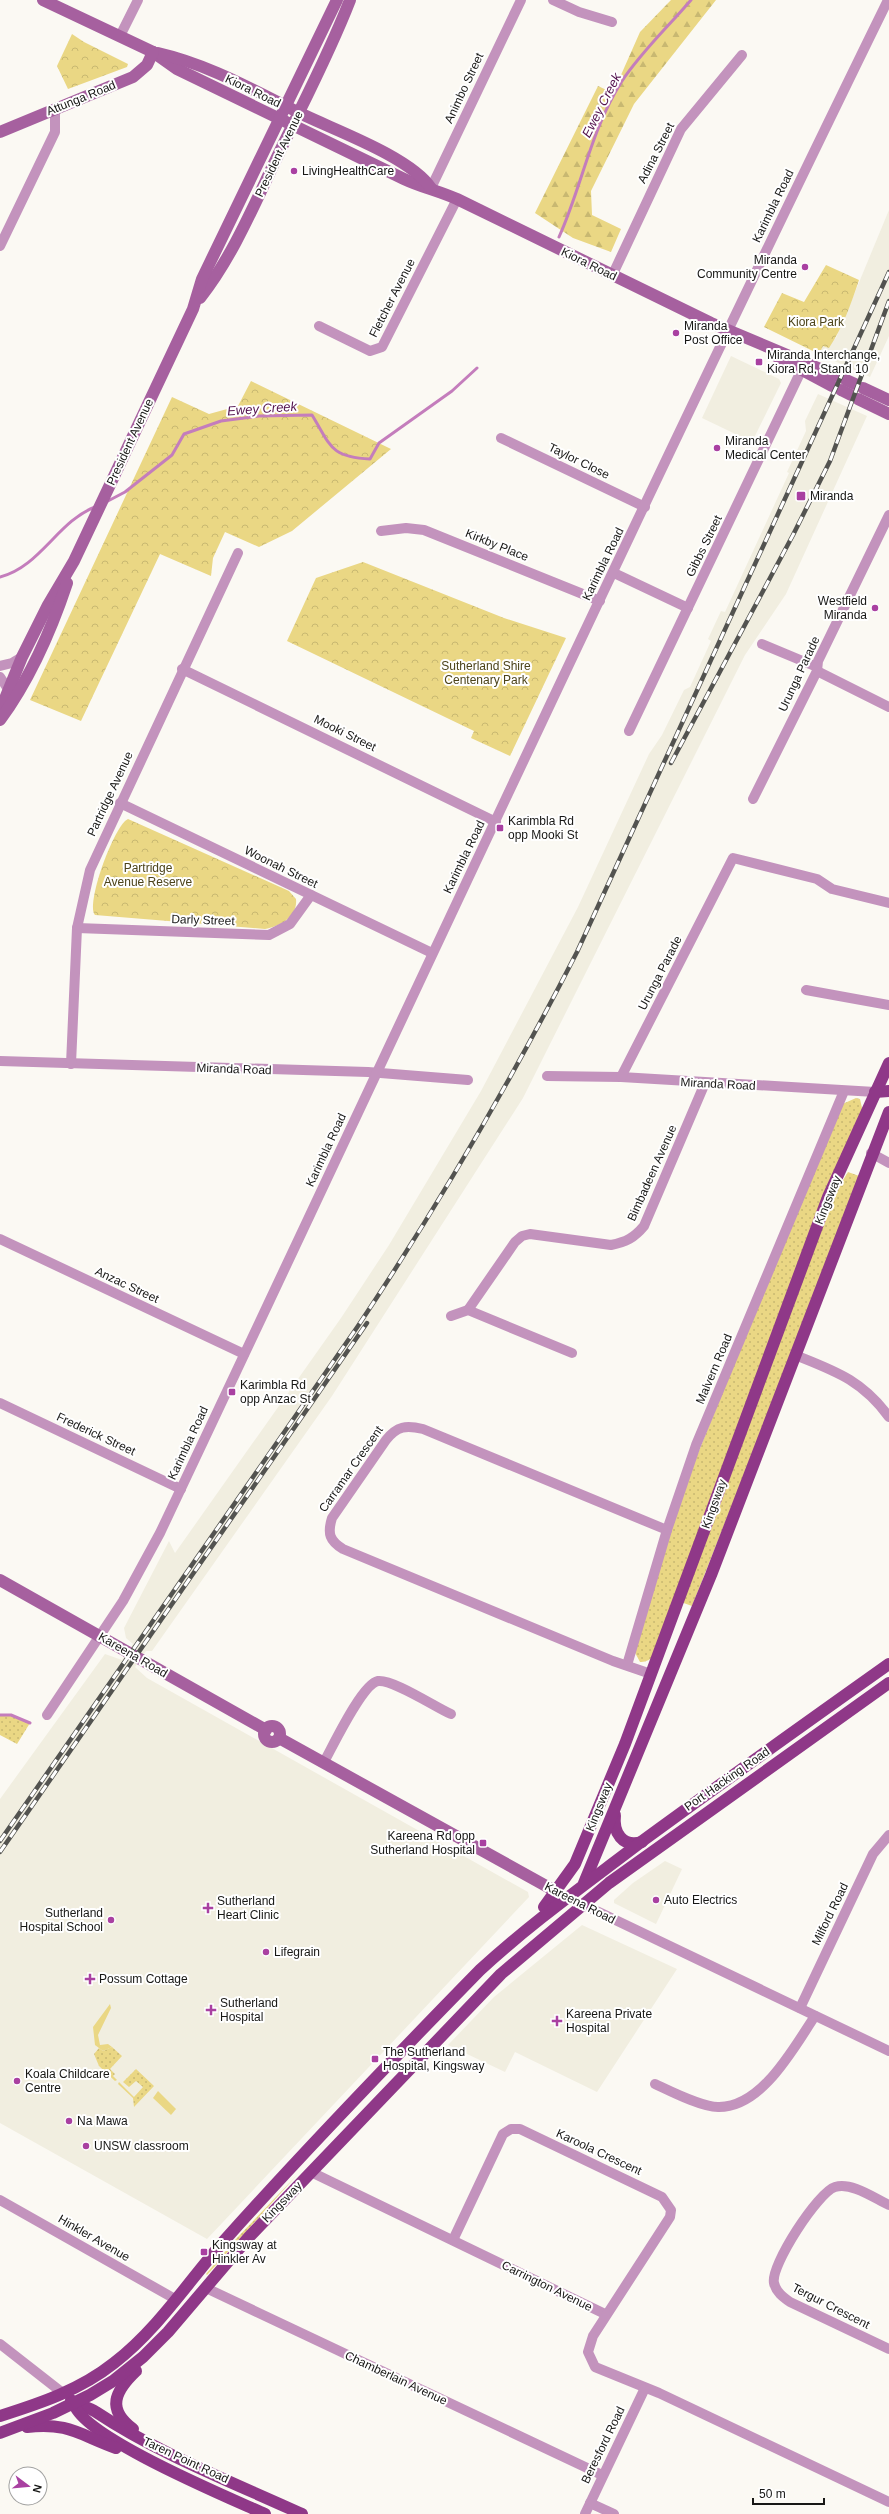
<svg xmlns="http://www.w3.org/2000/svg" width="889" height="2514" viewBox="0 0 889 2514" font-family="Arial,sans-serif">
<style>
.built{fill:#f1eee0}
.grass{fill:url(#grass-dots)}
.forest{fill:url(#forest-firs)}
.park{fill:url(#park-crowns)}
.garden{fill:#ead784}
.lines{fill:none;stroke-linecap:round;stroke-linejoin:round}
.stream{stroke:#c47dbc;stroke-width:3}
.street{stroke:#c393bd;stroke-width:10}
.secondary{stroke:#a6609f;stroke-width:12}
.primary{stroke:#8f3888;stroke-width:12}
.rail-casing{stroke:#535350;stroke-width:4.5}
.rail{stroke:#fff;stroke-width:3;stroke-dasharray:9;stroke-linecap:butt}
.poi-dot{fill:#a940a1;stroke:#fff;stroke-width:1.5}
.labels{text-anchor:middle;stroke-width:4;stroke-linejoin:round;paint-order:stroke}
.street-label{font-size:12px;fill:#171715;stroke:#fff}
.poi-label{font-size:12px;fill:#171715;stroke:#fff;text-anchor:start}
.park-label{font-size:12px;fill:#4c431a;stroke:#fff}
.water-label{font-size:13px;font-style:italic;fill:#53124e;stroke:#fff}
</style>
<defs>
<pattern id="grass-dots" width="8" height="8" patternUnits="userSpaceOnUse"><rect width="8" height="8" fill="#ead784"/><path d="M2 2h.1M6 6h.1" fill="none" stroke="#c8b871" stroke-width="1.8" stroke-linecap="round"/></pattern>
<pattern id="forest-firs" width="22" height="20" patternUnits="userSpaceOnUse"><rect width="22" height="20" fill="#ead784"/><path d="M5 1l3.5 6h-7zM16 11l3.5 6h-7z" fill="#c8b871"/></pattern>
<pattern id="park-crowns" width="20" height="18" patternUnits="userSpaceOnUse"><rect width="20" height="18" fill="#ead784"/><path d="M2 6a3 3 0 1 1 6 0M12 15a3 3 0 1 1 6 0" fill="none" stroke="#c8b871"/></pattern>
</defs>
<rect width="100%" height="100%" fill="#fbf9f3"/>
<g class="built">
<path d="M889,210v126l-19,41 -51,-23 4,-9 13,-7z"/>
<path d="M731,356l48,23 2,4 -29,59 -50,-24z"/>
<path d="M818,394l49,22 -81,178 -41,61 -222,443 -191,298 -180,255h-6l-11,16 12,11 381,214 1,5 -322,342 -207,-116v-324l105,-145 17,6 11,-16 -7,-6 -2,-10 45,-87 6,12 166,-235 48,-73 92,-154 97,-184 71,-153 13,-19 22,-45 6,-3 21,-46 -3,-2 13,-28 4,1 64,-139 -2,-1 19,-41 -1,-10z"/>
<path d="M665,1861l17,8 -26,55 -42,-21v-3l19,-17z"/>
<path d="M582,1925l95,44 -80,123 -82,-40 -10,20 -57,-27 46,-48z"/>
</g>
<g class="grass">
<path d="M856,1098l4,1 4,18 -43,99 27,-44 14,5 -170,429 -14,-5c-6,16 -16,63 -38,61l-8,-15 35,-117 171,-424z"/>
<path d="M0,1715h11l19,8 -13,21 -17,-9z"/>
<path d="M112,2047l10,9 -12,13 5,5 -2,2 4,4 -2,1 -16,-15 -5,-12 5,-6 4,3z"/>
<path d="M136,2069l18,17 -20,21 -1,-9 -15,-14 1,-2 15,15 9,-10 -7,-6 -7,6 -6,-5z"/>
<path d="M297,2175l-90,100 -1,-1 29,-34z"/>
</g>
<path class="forest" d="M671,0h45l-82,104 -43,87 1,24 29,14 -10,23 -38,-14 -38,-25 63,-127 15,7 27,-61z"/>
<g class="park">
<path d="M72,34l12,8 44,22 -1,3 -59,22 -11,-23z"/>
<path d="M826,265l33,15c-8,24 -16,47 -30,68l-6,-2 -4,8 -55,-27 18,-34 22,9z"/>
<path d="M251,381l140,68 -99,82 -33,16 -34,-15 -12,26 -2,18 -51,-22 -79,167 -51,-21 142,-303 37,17 29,-8z"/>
<path d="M363,562l141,56 62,20 -56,118 -39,-18 3,-7 -187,-90 29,-63z"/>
<path d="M128,819l161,72 7,8c2,18 -17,28 -31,30l-170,-14c-10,-10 19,-90 33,-96z"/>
</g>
<g class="garden">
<path d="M110,2004l1,4 -13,27 2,10 8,-1 4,3 -9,4 -8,-6 -2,-18z"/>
<path d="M158,2091l18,18 -5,6 -18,-17z"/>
</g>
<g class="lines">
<g class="stream">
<path d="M559,237c23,-51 32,-108 63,-156 20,-30 46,-54 69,-81"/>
<path d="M106,502l19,-10 47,-37 12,-21 37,-13 38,-5 53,-1c19,31 18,42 58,44l9,-16 73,-52 25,-23"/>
<path d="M0,577c40,-10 58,-56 95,-70"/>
<path d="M0,1715h11l19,8"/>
</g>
<g class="street">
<path d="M553,0l26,12 33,10"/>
<path d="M120,36l18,-36"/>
<path d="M431,188l90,-188"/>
<path d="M0,246l55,-114v-23"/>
<path d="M612,276l69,-147 61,-74"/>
<path d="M319,326l51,25 12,-4 75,-148"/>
<path d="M501,438l144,69"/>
<path d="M381,531l25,-3 18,2 176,71"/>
<path d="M614,573l74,35"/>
<path d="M762,644l55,23"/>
<path d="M0,666l12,-3 10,-6"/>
<path d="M182,669l314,153"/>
<path d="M817,671l72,36"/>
<path d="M0,677l8,12"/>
<path d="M629,731l172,-360"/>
<path d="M753,799l64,-128 1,-10 71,-146"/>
<path d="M120,803l312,150"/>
<path d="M77,928l192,7 21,-11 21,-29"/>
<path d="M806,990l83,15"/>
<path d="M0,1061l368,11 100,8"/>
<path d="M71,1064l6,-136 13,-58 148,-317"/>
<path d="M547,1076l74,1 254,15"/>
<path d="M621,1077l112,-219 84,21 15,10 57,14"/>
<path d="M871,1153l18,10"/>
<path d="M0,1239l244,115"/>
<path d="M468,1310l47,-68 7,-6 8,-2 81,11c15,-3 23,-7 33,-19l61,-143"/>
<path d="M451,1316l17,-6 104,43"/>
<path d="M795,1355c40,16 67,25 94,62"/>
<path d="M0,1403l181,86"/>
<path d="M627,1665l40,-135 29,-85 148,-354"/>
<path d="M651,1674l-38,-13 -270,-112c-13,-8 -16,-15 -11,-31l54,-78c11,-14 20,-15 37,-11l244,101"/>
<path d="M47,1715l76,-114 37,-68c242,-511 479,-1025 728,-1533"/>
<path d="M324,1762c9,-16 38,-78 54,-81 15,-2 57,26 73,33"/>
<path d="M582,1904l307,147"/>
<path d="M800,2008l73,-154 16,-19"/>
<path d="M655,2084c15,7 46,23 63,23 44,1 76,-60 97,-91"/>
<path d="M311,2172l294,142"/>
<path d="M0,2200l175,99"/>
<path d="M889,2205c-15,-7 -37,-23 -54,-18 -17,5 -65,79 -61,96 2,9 9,14 16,19l99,47"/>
<path d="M453,2240l50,-106 8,-5h9l142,68 9,13 -1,7 -77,119 -5,16 7,15 64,26 230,109"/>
<path d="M206,2288l396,187"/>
<path d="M0,2344l64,50"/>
<path d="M590,2503l24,11"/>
<path d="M585,2514l60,-126"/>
</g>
<g class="secondary">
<path d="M43,0l110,52 24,17 227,110c17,8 35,12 53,20l254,124 126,53"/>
<path d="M158,53c53,12 100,40 148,63 34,16 105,42 125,72"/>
<path d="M0,132l133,-55 14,-12 6,-13"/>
<path d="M200,298c34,-43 56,-98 80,-147 24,-50 50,-99 70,-151"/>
<path d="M774,355l58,31"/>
<path d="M846,380l9,4"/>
<path d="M863,388l26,12"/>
<path d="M841,390l10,5"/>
<path d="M858,399l31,15"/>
<path d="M0,711l22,-54 26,-52 26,-44 119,-252 9,-30 135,-279"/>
<path d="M0,720c30,-41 51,-89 67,-137"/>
<path d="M0,1580l266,150"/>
<circle cx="272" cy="1734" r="8"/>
<path d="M279,1738l278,154"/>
</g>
<g class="primary">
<path d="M875,1092l14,-1"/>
<path d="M615,1815c-2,17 7,33 27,27"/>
<path d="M584,1883l127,-308 178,-463"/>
<path d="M544,1907l31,-43 50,-120 203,-547 61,-134"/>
<path d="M71,2400c6,5 17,7 25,12 63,42 136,70 206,102"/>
<path d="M74,2403c6,33 156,95 191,111"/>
<path d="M0,2416c41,-13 80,-26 114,-53 43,-33 74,-81 109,-121 83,-93 170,-183 257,-272 51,-47 106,-86 161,-128 82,-60 165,-119 248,-178"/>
<path d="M27,2427c41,-5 53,8 89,21"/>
<path d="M133,2429c-27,-20 -18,-38 3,-58"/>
<path d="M0,2433l53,-20 37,-18 23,-14 30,-24 25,-25 81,-95 252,-263 108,-91 280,-200"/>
</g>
<g class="rail-casing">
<g id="rail">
<path d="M671,763l122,-228 37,-74 59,-160"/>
<path d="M0,1841l358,-515c80,-120 153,-245 219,-374l312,-680"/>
<path d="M0,1852l367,-529"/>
</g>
</g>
<use href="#rail" class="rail"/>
</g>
<g class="poi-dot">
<circle cx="294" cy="171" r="4"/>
<circle cx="805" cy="267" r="4"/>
<circle cx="676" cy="333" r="4"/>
<rect x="755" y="358" width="8" height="8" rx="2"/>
<circle cx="717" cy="448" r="4"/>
<rect x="796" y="491" width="10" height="10" rx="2"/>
<circle cx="875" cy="608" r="4"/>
<rect x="496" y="824" width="8" height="8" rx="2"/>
<rect x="228" y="1388" width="8" height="8" rx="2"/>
<rect x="479" y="1839" width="8" height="8" rx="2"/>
<circle cx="656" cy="1900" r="4"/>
<path d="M206 1902h4v4h4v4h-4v4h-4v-4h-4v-4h4z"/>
<circle cx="111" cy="1920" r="4"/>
<circle cx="266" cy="1952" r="4"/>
<path d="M88 1973h4v4h4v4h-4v4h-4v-4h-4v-4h4z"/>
<path d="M209 2004h4v4h4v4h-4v4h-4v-4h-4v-4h4z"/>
<path d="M555 2015h4v4h4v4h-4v4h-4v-4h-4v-4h4z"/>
<rect x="371" y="2055" width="8" height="8" rx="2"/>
<circle cx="17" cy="2081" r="4"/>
<circle cx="69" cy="2121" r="4"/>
<circle cx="86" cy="2146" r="4"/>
<rect x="200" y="2248" width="8" height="8" rx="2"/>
</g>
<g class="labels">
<g class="street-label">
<text transform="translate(464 88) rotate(-65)" y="4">Animbo Street</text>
<text transform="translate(253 91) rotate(26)" y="4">Kiora Road</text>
<text transform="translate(81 98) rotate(-22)" y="4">Attunga Road</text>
<text transform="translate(656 153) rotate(-63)" y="4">Adina Street</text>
<text transform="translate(279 154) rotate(-64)" y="4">President Avenue</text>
<text transform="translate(773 206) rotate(-64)" y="4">Karimbla Road</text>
<text transform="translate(589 264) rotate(26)" y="4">Kiora Road</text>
<text transform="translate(392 298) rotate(-63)" y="4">Fletcher Avenue</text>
<text transform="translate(130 442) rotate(-65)" y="4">President Avenue</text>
<text transform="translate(579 461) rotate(26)" y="4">Taylor Close</text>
<text transform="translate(497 545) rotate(22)" y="4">Kirkby Place</text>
<text transform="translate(704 546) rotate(-64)" y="4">Gibbs Street</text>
<text transform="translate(603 564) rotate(-64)" y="4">Karimbla Road</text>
<text transform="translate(799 674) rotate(-65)" y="4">Urunga Parade</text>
<text transform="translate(345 733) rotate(26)" y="4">Mooki Street</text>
<text transform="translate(110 794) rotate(-65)" y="4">Partridge Avenue</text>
<text transform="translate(464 857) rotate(-64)" y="4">Karimbla Road</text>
<text transform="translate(281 867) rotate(26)" y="4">Woonah Street</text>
<text transform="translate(203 920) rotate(2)" y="4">Darly Street</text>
<text transform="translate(660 973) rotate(-63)" y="4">Urunga Parade</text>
<text transform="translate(234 1069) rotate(2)" y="4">Miranda Road</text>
<text transform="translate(718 1084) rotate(3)" y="4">Miranda Road</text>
<text transform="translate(326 1150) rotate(-65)" y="4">Karimbla Road</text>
<text transform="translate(652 1173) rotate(-66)" y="4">Bimbadeen Avenue</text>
<text transform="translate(828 1200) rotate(-68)" y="4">Kingsway</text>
<text transform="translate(127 1285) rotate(25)" y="4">Anzac Street</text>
<text transform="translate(714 1369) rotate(-67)" y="4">Malvern Road</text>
<text transform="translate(96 1434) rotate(25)" y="4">Frederick Street</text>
<text transform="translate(188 1443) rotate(-65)" y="4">Karimbla Road</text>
<text transform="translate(351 1469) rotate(-55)" y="4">Carramar Crescent</text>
<text transform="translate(714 1504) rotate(-70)" y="4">Kingsway</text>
<text transform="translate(133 1655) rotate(30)" y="4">Kareena Road</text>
<text transform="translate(727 1779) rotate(-35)" y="4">Port Hacking Road</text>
<text transform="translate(599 1807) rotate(-68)" y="4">Kingsway</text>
<text transform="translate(580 1903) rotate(27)" y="4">Kareena Road</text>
<text transform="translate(830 1914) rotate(-64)" y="4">Milford Road</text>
<text transform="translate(599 2152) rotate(25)" y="4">Karoola Crescent</text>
<text transform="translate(282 2202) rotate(-46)" y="4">Kingsway</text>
<text transform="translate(94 2238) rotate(30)" y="4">Hinkler Avenue</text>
<text transform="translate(547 2286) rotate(26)" y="4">Carrington Avenue</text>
<text transform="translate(831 2306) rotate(27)" y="4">Tergur Crescent</text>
<text transform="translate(396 2378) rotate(25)" y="4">Chamberlain Avenue</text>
<text transform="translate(603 2445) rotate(-64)" y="4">Beresford Road</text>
<text transform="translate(186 2460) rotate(25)" y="4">Taren Point Road</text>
</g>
<g class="poi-label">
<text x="302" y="175">LivingHealthCare</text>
<text x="797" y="264" text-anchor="end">Miranda<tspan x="797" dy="14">Community Centre</tspan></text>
<text x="684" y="330">Miranda<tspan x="684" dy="14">Post Office</tspan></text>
<text x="767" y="359">Miranda Interchange,<tspan x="767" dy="14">Kiora Rd, Stand 10</tspan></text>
<text x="725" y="445">Miranda<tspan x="725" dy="14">Medical Center</tspan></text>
<text x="810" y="500">Miranda</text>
<text x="867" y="605" text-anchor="end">Westfield<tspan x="867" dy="14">Miranda</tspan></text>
<text x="508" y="825">Karimbla Rd<tspan x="508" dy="14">opp Mooki St</tspan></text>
<text x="240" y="1389">Karimbla Rd<tspan x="240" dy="14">opp Anzac St</tspan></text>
<text x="475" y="1840" text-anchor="end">Kareena Rd opp<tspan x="475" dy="14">Sutherland Hospital</tspan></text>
<text x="664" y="1904">Auto Electrics</text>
<text x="217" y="1905">Sutherland<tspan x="217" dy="14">Heart Clinic</tspan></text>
<text x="103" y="1917" text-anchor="end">Sutherland<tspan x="103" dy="14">Hospital School</tspan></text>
<text x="274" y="1956">Lifegrain</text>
<text x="99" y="1983">Possum Cottage</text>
<text x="220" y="2007">Sutherland<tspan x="220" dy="14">Hospital</tspan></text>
<text x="566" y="2018">Kareena Private<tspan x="566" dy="14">Hospital</tspan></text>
<text x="383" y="2056">The Sutherland<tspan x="383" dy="14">Hospital, Kingsway</tspan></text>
<text x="25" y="2078">Koala Childcare<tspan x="25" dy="14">Centre</tspan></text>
<text x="77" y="2125">Na Mawa</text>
<text x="94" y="2150">UNSW classroom</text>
<text x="212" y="2249">Kingsway at<tspan x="212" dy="14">Hinkler Av</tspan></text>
</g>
<g class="park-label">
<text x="816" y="326">Kiora Park</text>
<text x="486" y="670">Sutherland Shire<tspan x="486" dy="14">Centenary Park</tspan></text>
<text x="148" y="872">Partridge<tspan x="148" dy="14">Avenue Reserve</tspan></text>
</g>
<g class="water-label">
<text transform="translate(601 105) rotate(-63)" y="5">Ewey Creek</text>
<text transform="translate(262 408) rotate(-4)" y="5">Ewey Creek</text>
</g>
</g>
<g transform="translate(28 2486) rotate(106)"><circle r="19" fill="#ffffff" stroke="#a2a2a1"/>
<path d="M0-3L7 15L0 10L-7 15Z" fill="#a940a1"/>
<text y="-6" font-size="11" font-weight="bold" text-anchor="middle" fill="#171715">N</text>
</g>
<path d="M753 2498v6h71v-6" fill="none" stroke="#171715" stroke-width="2"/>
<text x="759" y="2498" font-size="12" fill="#171715" stroke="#ffffff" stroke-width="3" paint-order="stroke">50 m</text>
</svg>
